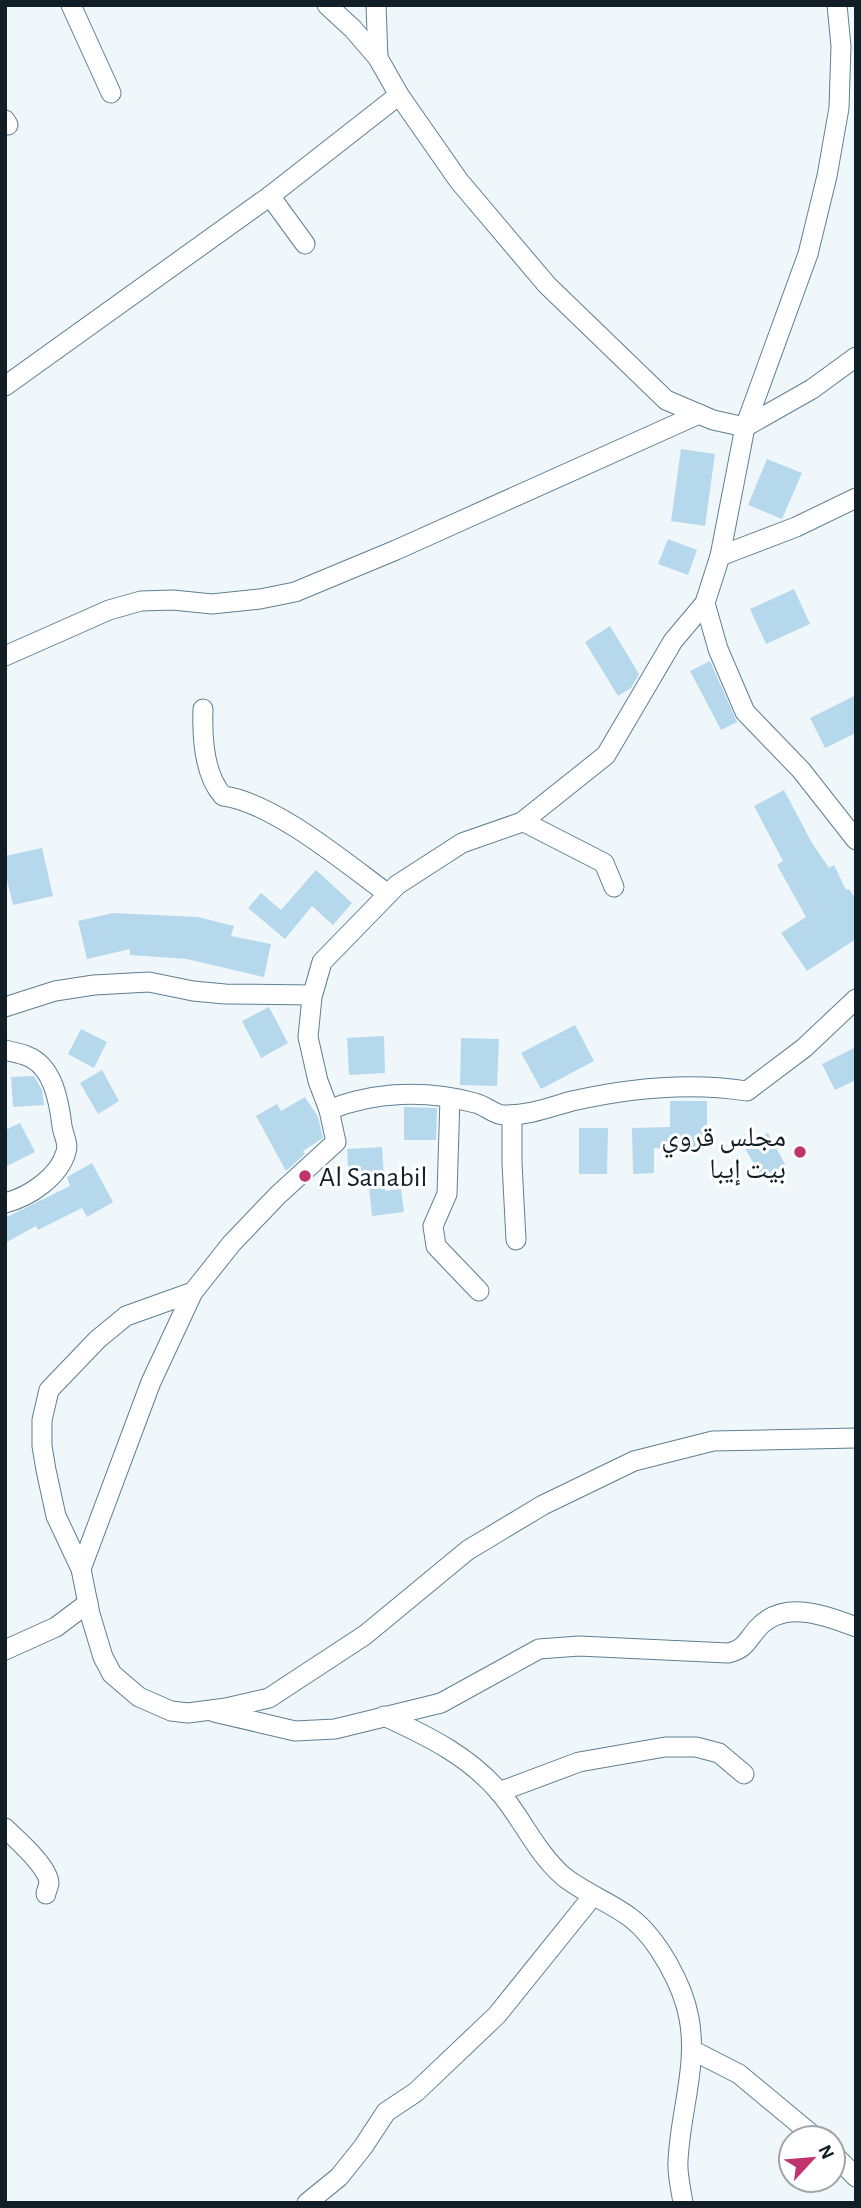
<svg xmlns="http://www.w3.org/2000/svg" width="861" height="2208" viewBox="0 0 861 2208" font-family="'Alegreya Sans','Noto Naskh Arabic',sans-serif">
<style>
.building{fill:#b5d8ed}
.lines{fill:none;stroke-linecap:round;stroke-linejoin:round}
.minor-casing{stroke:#5f7f92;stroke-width:21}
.minor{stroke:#fff;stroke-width:19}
.poi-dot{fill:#bf346c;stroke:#fff;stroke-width:2.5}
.labels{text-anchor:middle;stroke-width:6;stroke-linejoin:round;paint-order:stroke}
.poi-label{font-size:28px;fill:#111e25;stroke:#fff;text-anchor:end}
</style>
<rect width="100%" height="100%" fill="#f0f7fb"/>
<g class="building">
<path d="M681,449l34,5 -10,72 -34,-5z"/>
<path d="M767,459l35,14 -20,46 -34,-14z"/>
<path d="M668,539l29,11 -9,25 -30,-11z"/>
<path d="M794,589l16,35 -44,20 -16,-35z"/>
<path d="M610,626l29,48 -8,14 -13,8 -33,-54z"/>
<path d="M710,661l27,61 -16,8 -31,-59z"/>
<path d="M856,695v38l-31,15 -15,-30z"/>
<path d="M784,790l28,53 17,25 5,-3 12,25 3,-1 7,10v40l-49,32 -26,-38 25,-16 -29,-52 6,-4 -29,-55z"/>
<path d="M42,848l11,48 -40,9 -8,-34v-15z"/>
<path d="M316,870l36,33 -19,22 -21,-19 -27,33 -37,-31 13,-15 20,17z"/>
<path d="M113,913l85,4 36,9 -3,10 40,8 -7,33 -77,-18 -57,-4v-6l-43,10 -9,-38z"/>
<path d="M269,1007l19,36 -27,15 -19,-37z"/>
<path d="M575,1025l19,36 -53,28 -20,-36z"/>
<path d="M81,1029l26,13 -13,26 -26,-14z"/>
<path d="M384,1036l1,37 -36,2 -2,-37z"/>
<path d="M461,1038l38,1 -2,47 -37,-1z"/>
<path d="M856,1047v33l-21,10 -13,-26z"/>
<path d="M102,1070l17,31 -21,13 -18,-31z"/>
<path d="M34,1076l8,14 2,15 -31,2 -2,-30z"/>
<path d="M305,1097l13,20 5,21 -20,13 2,3 -19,17 -30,-55 21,-12 4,7z"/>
<path d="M670,1101h37v48l-53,-1v25l-21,1 -1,-46 38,-1z"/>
<path d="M404,1107l33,1 -1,32h-32z"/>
<path d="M20,1123l15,29 -30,15v-37z"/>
<path d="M579,1128h29l-1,46h-28z"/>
<path d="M768,1133l18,33 -23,13 -19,-32z"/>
<path d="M382,1147l3,44 16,-2 3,23 -32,4 -4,-38 -19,1 -2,-30z"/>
<path d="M92,1163l21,39 -26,15 -5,-9 -44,22 -2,-4 -31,17v-25l65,-32 -3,-9z"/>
</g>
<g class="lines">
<g class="minor-casing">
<g id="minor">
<path d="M71,5l40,88"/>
<path d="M327,5l26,24 25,29 21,37 60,86 88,104 119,115 47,20 32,7 67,-38 44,-32"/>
<path d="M376,5l2,53"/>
<path d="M837,5l4,41 -2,62 -12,68 -19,78 -63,173 -25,129 -15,47 13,46 27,63 56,58 55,70"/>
<path d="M5,120l3,5"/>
<path d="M270,196l35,48"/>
<path d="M5,386l265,-190 129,-101"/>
<path d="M720,556l76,-29 60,-29"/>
<path d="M705,603l-32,38 -67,114 -84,67 -60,21 -65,42 -75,77 -10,35 -4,40 10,44 11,29 7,32 -58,53 -46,48 -39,49 -42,90 -70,187 9,45 13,43 9,17 27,23 32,14 17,2 38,-5 43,-10 96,-63 103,-85 75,-45 91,-44 79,-20 143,-3"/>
<path d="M5,656l104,-46 32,-9 32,-1 39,4 48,-5 35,-7 101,-42 303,-136"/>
<path d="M203,709c-1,28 1,66 20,87 50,6 124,68 165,98"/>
<path d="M524,822l80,41 10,24"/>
<path d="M5,1007l50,-16 39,-6 55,-3 44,9 32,3 87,1"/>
<path d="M5,1050c7,2 15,3 22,6 26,10 32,45 35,70 1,8 7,18 4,26 -7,25 -37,45 -61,51"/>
<path d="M450,1098l-3,96 -14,32 3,20 43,45"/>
<path d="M329,1110c45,-19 99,-20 146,-7 10,2 19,12 29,12 24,1 46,-8 68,-14 57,-13 118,-19 175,-10l57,-43 52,-49"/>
<path d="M512,1115v48l4,77"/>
<path d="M81,1569l-25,-53 -10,-46 -4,-24v-26l7,-30 49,-51 28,-23 67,-24"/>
<path d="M5,1650l51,-23 32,-24"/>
<path d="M214,1712l81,19 40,-2 106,-26 98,-54 40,-3 149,7c17,-4 18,-11 29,-24 26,-30 68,-14 99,-2"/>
<path d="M384,1716c44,20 87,41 118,79 21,26 35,58 61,81 21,17 47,26 68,42 27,21 52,67 58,100 9,48 -9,95 -11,143 -1,13 3,28 5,42"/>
<path d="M499,1792l80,-30 86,-15h31l23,6 25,21"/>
<path d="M5,1828c12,12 43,38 44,55 0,2 -3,9 -3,11"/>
<path d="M692,2050l47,24 77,64"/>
<path d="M833,2154l23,23"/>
<path d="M307,2203l32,-26 24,-30 23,-35 30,-20 81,-77 95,-118"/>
</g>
</g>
<use href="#minor" class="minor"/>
</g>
<g class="poi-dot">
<circle cx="800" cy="1152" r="7"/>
<circle cx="305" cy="1176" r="7"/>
</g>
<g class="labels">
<g class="poi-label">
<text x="786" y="1146">مجلس قروي<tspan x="786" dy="32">بيت إيبا</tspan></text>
<text x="319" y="1186" text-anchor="start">Al Sanabil</text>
</g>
</g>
<rect width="861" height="2208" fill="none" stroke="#111e25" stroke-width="14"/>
<g transform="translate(812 2159) rotate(64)"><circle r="33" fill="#ffffff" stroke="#a0a5a8" stroke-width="2"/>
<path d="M0-5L12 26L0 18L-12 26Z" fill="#bf346c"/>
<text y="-10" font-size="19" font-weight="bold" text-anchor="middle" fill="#111e25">N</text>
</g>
</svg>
